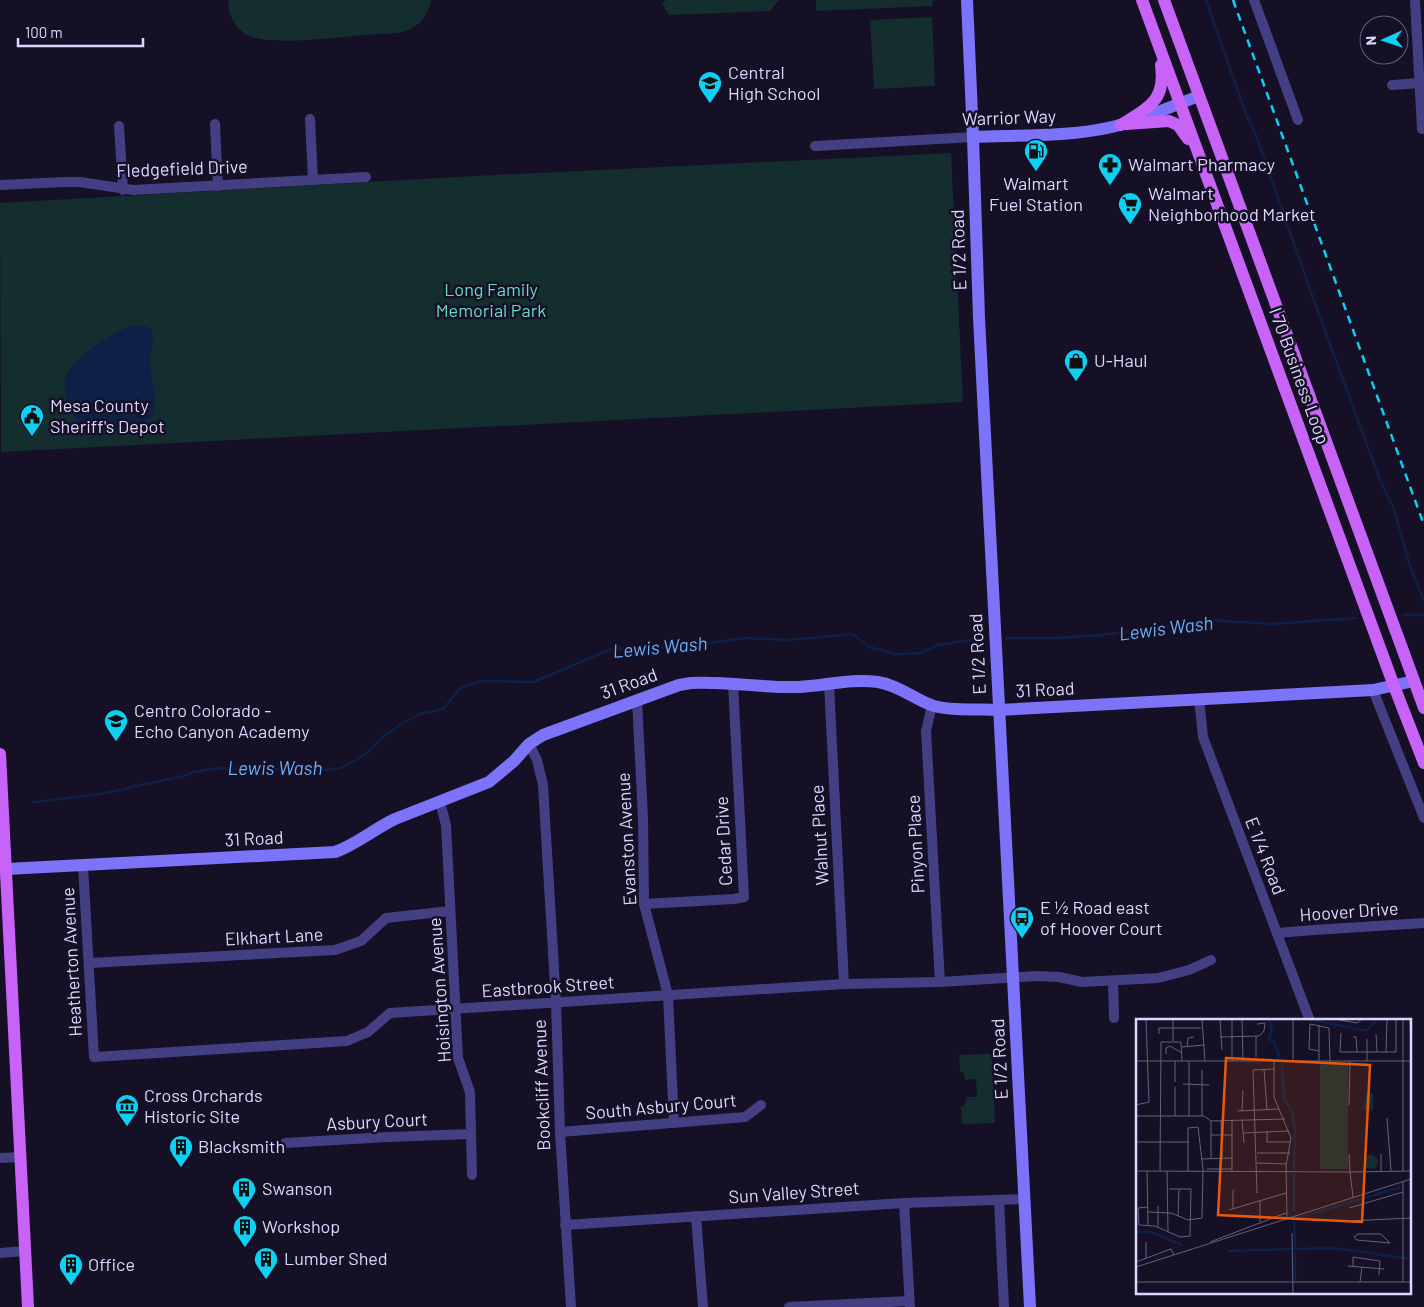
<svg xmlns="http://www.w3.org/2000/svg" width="1424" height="1307" viewBox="0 0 1424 1307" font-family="Barlow,sans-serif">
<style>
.green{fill:#142e2f}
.water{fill:#0f2046}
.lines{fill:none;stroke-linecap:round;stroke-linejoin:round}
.stream{stroke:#0f2046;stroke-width:2.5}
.street{stroke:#443e82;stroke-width:10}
.secondary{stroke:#7d73f8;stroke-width:12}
.primary{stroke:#c763f7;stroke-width:12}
.rail{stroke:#0dd0f3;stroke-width:2.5;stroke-dasharray:8 6;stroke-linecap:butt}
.labels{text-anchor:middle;stroke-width:5;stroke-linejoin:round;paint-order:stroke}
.poi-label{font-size:18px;fill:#ddd7fd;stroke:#151025;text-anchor:start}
.street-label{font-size:18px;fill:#ddd7fd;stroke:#151025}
.park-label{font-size:18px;fill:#66dac3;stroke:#151025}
.water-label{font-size:19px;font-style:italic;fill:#6aaff7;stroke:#151025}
.inset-river{fill:none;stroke:#0f2046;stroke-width:2.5}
.inset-road{fill:none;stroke:#65607b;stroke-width:1}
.view{fill:#e8590c;fill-opacity:0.15;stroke:#e8590c;stroke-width:2.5}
.inset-edge{fill:none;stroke:#ddd7fd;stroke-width:2.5}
</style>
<rect width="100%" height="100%" fill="#151025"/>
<g class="green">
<path d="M228,0h203c-2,14 -11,26 -25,31 -8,3 -18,2 -26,3 -32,1 -107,14 -133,1 -12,-6 -19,-21 -19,-35z"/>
<path d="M666,0h113l-9,11 -101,4 -7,-11z"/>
<path d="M816,0h116l1,6 -117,5z"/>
<path d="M932,17l3,69 -61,3 -4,-69z"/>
<path d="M951,153l12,249 -962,50 -1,-249 475,-27z"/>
<path d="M992,1054l3,69 -33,1 -1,-18h3l3,-9h10l-1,-18 -10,1 -3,-8h-3l-1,-17z"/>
</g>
<path class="water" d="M133,326h13l7,6c1,11 -4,19 -3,30 3,35 21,63 -31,66 -12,1 -27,4 -38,-1 -9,-10 -20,-37 -15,-51 6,-18 49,-46 67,-50z"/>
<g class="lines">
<g class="stream">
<path d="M1206,0l40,114 10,21 57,163 67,182 14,29 15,54 15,38"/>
<path d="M1403,615h21"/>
<path d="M1006,638h49l48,-3 106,-15 62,4 85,-6"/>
<path d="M34,802l67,-8 87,-19 5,-3 27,-4 105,2 16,-2 25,-14 18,-18 17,-12 19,-10 23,-5 18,-22 22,-6 50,1 79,-33 22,-2h47l63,-9 44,2 65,-6 16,13 27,7 25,-1 17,-8 47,-7"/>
</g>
<g class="street">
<path d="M1254,0l44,120"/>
<path d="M1415,0l7,129"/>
<path d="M1392,85l29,-2"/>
<path d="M310,119l3,61"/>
<path d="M215,124l3,62"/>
<path d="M119,126l4,64"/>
<path d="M815,146l158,-9"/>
<path d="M0,185l64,-3h16l53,8 233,-13"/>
<path d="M829,684l15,300"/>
<path d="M1373,690l51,128"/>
<path d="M1199,699l4,38 107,284"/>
<path d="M637,700l6,118 1,86 24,91 6,128"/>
<path d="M932,705l-6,26 14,251"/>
<path d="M529,744l8,16 6,25 13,217 4,130 11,175"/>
<path d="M440,802l6,23 12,233 12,34 2,83"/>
<path d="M83,866l11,191 253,-16 21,-9 22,-19 454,-29 96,-2 96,-6 23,1 23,5 76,-4 31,-8 22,-10"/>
<path d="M644,904l90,-5 10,-2 -11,-213"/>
<path d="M1277,933l37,-3 110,-7"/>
<path d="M89,963l246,-13 26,-9 25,-23 64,-7"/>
<path d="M1113,981l1,37"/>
<path d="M560,1132l185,-15 16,-12"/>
<path d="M285,1143l103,-6 83,-3"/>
<path d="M0,1158l21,-1"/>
<path d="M999,1200l5,107"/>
<path d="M904,1203l6,104"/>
<path d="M696,1216l7,91"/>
<path d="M565,1225l339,-22 120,-4"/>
<path d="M0,1253l26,-2"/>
<path d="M789,1307l120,-6"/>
</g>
<g class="secondary">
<path d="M967,0l6,137 6,181 51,989"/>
<path d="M973,137c44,-2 96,0 139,-10 29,-7 58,-20 87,-31"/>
<path d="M6,869l329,-17c22,-8 39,-23 60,-33l94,-37 25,-21 15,-17 14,-9 136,-50 12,-2c36,-2 71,5 107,4 26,-1 54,-9 80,-5 21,3 37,18 56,24 22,6 43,2 65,4l374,-20 41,-9"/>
</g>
<g class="primary">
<path d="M1142,0l252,686 30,77"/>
<path d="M1164,0l260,708"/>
<path d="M1126,124l43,-3 9,4 10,14"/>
<path d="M1121,125c28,-18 45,-24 40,-60"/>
<path d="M0,754l28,553"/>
</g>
<path class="rail" d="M1233,0l191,525"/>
</g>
<defs>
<g id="school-pin" transform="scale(1.25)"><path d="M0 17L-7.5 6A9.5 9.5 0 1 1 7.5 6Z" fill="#0dd0f3" stroke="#151025"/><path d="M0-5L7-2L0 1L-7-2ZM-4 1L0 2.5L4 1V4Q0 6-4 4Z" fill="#111"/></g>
<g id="fuel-pin" transform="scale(1.25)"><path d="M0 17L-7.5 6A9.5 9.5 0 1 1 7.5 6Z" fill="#0dd0f3" stroke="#151025"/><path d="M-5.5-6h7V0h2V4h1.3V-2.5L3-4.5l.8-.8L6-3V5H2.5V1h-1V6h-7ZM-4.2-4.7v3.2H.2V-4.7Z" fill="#111"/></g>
<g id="pharmacy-pin" transform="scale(1.25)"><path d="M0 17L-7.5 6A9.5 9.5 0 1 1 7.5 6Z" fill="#0dd0f3" stroke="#151025"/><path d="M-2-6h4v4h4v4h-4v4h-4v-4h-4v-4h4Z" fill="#111"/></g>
<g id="supermarket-pin" transform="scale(1.25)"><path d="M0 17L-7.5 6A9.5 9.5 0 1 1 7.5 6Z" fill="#0dd0f3" stroke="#151025"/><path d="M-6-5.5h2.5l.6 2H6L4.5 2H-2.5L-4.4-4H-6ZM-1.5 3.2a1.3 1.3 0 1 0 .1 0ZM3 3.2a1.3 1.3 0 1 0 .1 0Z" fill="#111"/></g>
<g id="shop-pin" transform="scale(1.25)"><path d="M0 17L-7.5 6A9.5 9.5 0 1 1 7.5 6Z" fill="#0dd0f3" stroke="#151025"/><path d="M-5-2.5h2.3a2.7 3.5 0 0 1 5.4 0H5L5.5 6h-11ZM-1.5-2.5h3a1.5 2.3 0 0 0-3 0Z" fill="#111"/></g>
<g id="civic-pin" transform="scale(1.25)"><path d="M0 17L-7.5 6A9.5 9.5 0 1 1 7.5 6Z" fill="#0dd0f3" stroke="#151025"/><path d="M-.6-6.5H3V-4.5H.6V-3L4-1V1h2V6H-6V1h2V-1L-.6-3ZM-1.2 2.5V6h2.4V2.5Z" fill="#111"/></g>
<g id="bus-pin" transform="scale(1.25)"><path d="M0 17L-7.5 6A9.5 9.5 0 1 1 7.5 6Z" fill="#0dd0f3" stroke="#151025"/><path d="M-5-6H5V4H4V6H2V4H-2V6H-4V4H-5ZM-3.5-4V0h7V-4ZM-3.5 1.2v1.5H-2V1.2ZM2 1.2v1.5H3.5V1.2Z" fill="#111"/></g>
<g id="museum-pin" transform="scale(1.25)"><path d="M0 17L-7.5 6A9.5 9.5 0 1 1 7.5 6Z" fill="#0dd0f3" stroke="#151025"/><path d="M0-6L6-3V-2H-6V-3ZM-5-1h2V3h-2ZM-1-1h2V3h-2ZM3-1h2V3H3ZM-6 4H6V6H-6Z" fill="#111"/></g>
<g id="building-pin" transform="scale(1.25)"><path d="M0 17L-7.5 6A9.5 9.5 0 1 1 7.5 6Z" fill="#0dd0f3" stroke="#151025"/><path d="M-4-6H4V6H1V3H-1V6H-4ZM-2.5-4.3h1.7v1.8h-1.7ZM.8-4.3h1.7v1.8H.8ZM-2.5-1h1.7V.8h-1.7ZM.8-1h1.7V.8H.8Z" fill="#111"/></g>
</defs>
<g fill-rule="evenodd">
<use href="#school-pin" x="710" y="83"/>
<use href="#fuel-pin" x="1036" y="151"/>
<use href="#pharmacy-pin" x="1110" y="165"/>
<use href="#supermarket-pin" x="1130" y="204"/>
<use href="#shop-pin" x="1076" y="361"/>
<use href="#civic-pin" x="32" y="416"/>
<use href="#school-pin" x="116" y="721"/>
<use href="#bus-pin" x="1022" y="918"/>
<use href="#museum-pin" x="127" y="1106"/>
<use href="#building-pin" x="181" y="1147"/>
<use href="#building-pin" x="244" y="1189"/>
<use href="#building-pin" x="245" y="1227"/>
<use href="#building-pin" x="266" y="1259"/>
<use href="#building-pin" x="71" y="1265"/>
</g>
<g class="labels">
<g class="poi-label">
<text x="728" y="79">Central<tspan x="728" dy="21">High School</tspan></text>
<text x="1128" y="171">Walmart Pharmacy</text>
<text x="1036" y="190" text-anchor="middle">Walmart<tspan x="1036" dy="21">Fuel Station</tspan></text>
<text x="1148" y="200">Walmart<tspan x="1148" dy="21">Neighborhood Market</tspan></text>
<text x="1094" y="367">U-Haul</text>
<text x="50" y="412">Mesa County<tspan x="50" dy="21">Sheriff's Depot</tspan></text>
<text x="134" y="717">Centro Colorado -<tspan x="134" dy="21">Echo Canyon Academy</tspan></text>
<text x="1040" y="914">E ½ Road east<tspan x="1040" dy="21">of Hoover Court</tspan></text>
<text x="144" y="1102">Cross Orchards<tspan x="144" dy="21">Historic Site</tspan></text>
<text x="198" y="1153">Blacksmith</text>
<text x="262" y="1195">Swanson</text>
<text x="262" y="1233">Workshop</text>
<text x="284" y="1265">Lumber Shed</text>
<text x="88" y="1271">Office</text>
</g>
<g class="street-label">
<text transform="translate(1009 118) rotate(-2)" y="6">Warrior Way</text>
<text transform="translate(182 169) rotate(-2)" y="6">Fledgefield Drive</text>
<text transform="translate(959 250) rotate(-92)" y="6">E 1/2 Road</text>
<text transform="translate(1299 376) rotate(70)" y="6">I 70 Business Loop</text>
<text transform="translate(978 654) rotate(-93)" y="6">E 1/2 Road</text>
<text transform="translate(629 684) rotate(-20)" y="6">31 Road</text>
<text transform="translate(1045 690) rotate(-3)" y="6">31 Road</text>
<text transform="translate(820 835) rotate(-93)" y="6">Walnut Place</text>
<text transform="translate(254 839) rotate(-3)" y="6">31 Road</text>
<text transform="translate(627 839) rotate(-93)" y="6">Evanston Avenue</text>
<text transform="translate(724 841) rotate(-93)" y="6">Cedar Drive</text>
<text transform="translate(916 844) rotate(-93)" y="6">Pinyon Place</text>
<text transform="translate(1265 856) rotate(69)" y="6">E 1/4 Road</text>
<text transform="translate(1349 912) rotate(-4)" y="6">Hoover Drive</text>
<text transform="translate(274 937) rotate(-3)" y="6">Elkhart Lane</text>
<text transform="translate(72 962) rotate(-93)" y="6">Heatherton Avenue</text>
<text transform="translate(548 987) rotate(-4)" y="6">Eastbrook Street</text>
<text transform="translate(440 990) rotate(-94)" y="6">Hoisington Avenue</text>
<text transform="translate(1000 1059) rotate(-93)" y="6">E 1/2 Road</text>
<text transform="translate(542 1085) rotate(-92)" y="6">Bookcliff Avenue</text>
<text transform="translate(661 1107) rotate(-5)" y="6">South Asbury Court</text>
<text transform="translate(377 1122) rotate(-3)" y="6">Asbury Court</text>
<text transform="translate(794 1193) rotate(-4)" y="6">Sun Valley Street</text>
</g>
<g class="park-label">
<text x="491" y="296">Long Family<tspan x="491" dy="21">Memorial Park</tspan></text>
</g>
<g class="water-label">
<text transform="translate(1166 628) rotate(-7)" y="7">Lewis Wash</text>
<text transform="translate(660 647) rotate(-5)" y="7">Lewis Wash</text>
<text x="275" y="775">Lewis Wash</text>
</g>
</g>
<g transform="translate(1136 1019)">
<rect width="275" height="275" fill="#151025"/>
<path d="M184,44h28v106h-28zM231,72l6,3v15l-4,4 -5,-4zM228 143a7 7 0 1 1 14 0a7 7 0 1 1-14 0Z" fill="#142e2f"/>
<path class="inset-river" d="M133,0l3,11 -3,9 5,3 6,16M172,0l58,12 11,-12M146,45l2,34 8,14 3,17 -1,40M158,154v38M165,198l100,-30M158,199l1,29M0,213h15l31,13M91,232l107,-3 77,11M159,233v29"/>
<path class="inset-road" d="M66,0l3,42M84,0l2,31M96,0v42M106,0l1,42M157,0v42M198,0l23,4 5,-4M267,0v152M274,0l1,34M205,14l-1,19h56v-33M23,15v-6h42M240,15l1,18M84,18l39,-1 5,-5 1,-8 -8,1M120,18v20M217,18h3l1,15M231,20v22M37,22v-22M46,28l22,-2M51,28l1,-9 6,-1M183,32l-10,-2 1,-25 19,4 1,33M250,33l1,-33M30,35v-6l4,-2 12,7M0,42h275M39,42v21M53,42v55M138,42v36l17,41 -5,28 1,51M183,42v-36M128,50l3,41M47,65l26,1M0,86l13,-3 -3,-83M213,86l1,-44M102,92l41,-2M106,92l1,-21M0,97h68l7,5 74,-2M39,97v-29M66,97v-46M251,99l4,53M96,101v51M106,101l2,23M85,102l1,37M131,112v11h24M107,114l46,-2M75,116h21M0,123h53M121,134h33M213,135l1,18 61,-1M275,135v-19M75,139v-37M65,140l31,-1M121,144l30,1M71,150h25M0,152l214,1 3,25M11,152l1,54M24,152l1,-129h20l1,19M31,152l1,61M245,153v-18M97,171v19M121,174l-4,-123 21,-1M124,182v21M22,187v22M12,188l-10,1 1,17 16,1 25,11 10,-1 1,-47h-22M213,189l54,-16M93,191l57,-17M12,193l23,1 17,7 14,-2 1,-49 -5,-42 -10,1v43M42,197l1,-27M212,202l63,-3M156,214l1,61M222,215h23l9,9 -33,-3 -3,-3zM10,223v17M74,223l76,-29M0,243l35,-13 3,6M212,247l36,3M217,247v-9l27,4 -1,14M0,248l275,-88M0,263h275M224,263l2,-15M267,263v-100"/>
<path class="view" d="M90,39l144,7 -8,157 -144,-7z"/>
<rect width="275" height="275" class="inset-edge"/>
</g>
<g transform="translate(1384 40) rotate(267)"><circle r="24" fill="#151025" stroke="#65607b"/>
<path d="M0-4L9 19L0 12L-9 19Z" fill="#0dd0f3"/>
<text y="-8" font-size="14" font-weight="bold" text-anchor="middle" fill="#ddd7fd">N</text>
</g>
<path d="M18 38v8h125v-8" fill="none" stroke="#ddd7fd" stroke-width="2.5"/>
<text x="25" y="38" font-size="15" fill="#ddd7fd" stroke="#151025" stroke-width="4" paint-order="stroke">100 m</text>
</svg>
